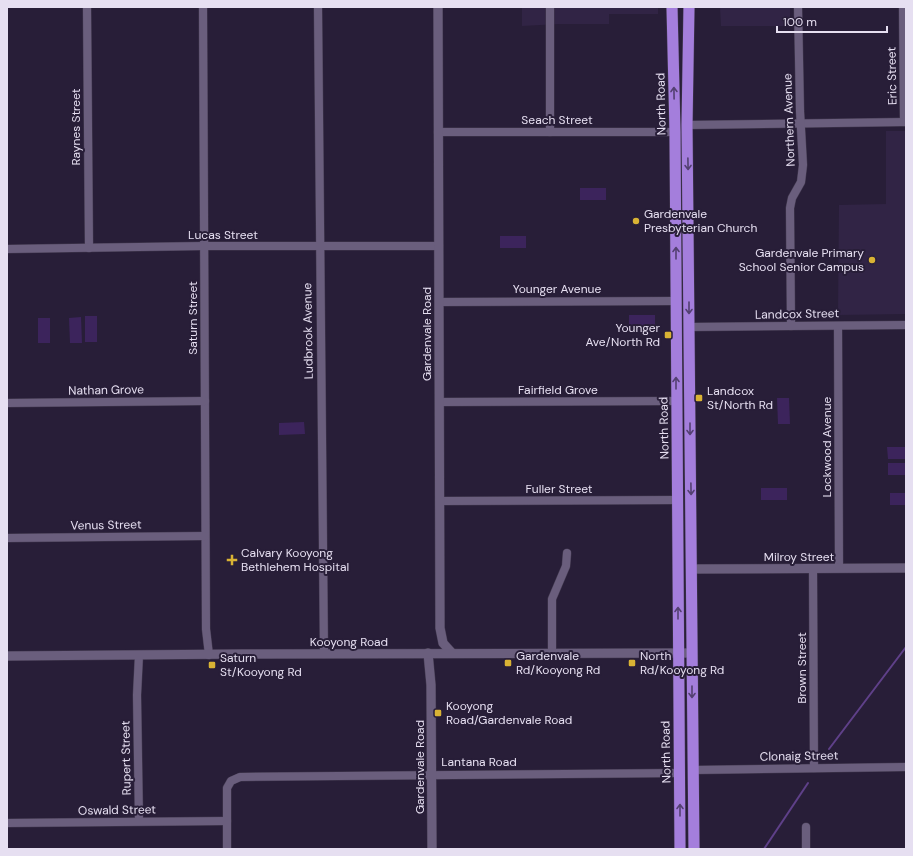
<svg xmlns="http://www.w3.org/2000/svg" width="913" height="856" viewBox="0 0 913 856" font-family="'DM Sans',sans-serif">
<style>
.built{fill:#312445}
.green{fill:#3c245c}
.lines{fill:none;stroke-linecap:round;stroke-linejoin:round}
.stream{stroke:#5f4089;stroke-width:2}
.minor-casing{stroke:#443b51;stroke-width:9}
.tertiary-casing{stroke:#443b51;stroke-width:10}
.trunk-casing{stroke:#443b51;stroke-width:12}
.minor{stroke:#6a5e7d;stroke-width:8}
.tertiary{stroke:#6a5e7d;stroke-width:9}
.trunk{stroke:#a47edc;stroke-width:11}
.oneway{stroke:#534071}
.poi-dot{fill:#d9b334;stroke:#281e38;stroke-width:1.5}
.labels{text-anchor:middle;stroke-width:4;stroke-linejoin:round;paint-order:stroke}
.street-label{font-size:12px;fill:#e6dff1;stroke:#281e38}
.poi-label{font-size:12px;fill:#e6dff1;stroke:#281e38;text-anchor:start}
</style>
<rect width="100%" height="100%" fill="#281e38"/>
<g class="built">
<path d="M522,7h136v7h-49v10h-50l-37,2z"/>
<path d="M720,7h70v19h-69z"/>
<path d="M886,131h20v183l-68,1 1,-110 47,-1z"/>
</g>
<g class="green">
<rect x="580" y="188" width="26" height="12"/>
<rect x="500" y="236" width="26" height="12"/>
<rect x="629" y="315" width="26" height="12"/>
<rect x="85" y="316" width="12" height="26"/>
<path d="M81,317l1,26h-12l-1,-25z"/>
<rect x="38" y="318" width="12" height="25"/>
<path d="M777,398h12l1,26h-12z"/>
<path d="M304,422l1,12 -26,1v-12z"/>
<path d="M887,447h19v12h-18z"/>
<rect x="888" y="463" width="18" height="12"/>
<rect x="761" y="488" width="26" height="12"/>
<rect x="890" y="493" width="16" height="12"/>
</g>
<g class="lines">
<g class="stream">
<path d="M829,749l77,-102"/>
<path d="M764,849l44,-66"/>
</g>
<g class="minor-casing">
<g id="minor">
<path d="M87,7l2,241"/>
<path d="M203,7l3,622 3,26"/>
<path d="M318,7l6,647"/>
<path d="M550,7v125"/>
<path d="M903,7l1,115"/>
<path d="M687,125l219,-3"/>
<path d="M438,132h237"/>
<path d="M7,249l197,-3h235"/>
<path d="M439,302l237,-1"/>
<path d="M791,326l-1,-118 2,-10 9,-16 2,-17 -3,-54 -2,-104"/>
<path d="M838,326l1,242"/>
<path d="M689,327l217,-2"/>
<path d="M440,402l236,-1"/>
<path d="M7,403l198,-2"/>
<path d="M440,501l237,-1"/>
<path d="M7,538l198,-2"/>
<path d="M813,569l1,199"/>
<path d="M552,653v-54l14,-33 1,-13"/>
<path d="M139,655l-2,40 2,126"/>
<path d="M693,770l213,-3"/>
<path d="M7,823l220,-2"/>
<path d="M806,827v22"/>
<path d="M227,849v-61l4,-7 9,-4 440,-4"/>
</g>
</g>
<g class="tertiary-casing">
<g id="tertiary">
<path d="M438,7l2,621 3,15 9,10"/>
<path d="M691,569l215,-1"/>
<path d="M428,653l3,32 1,164"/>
<path d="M7,656l235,-2 450,-1"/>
</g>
</g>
<g class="trunk-casing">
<g id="trunk">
<path d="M672,7l3,125 5,717"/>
<path d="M689,7l-2,118 7,724"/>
</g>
</g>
<use href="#minor" class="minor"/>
<use href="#tertiary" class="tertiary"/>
<use href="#trunk" class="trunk"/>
</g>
<defs><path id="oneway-shaft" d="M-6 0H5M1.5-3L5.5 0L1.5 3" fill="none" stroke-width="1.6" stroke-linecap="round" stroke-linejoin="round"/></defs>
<g class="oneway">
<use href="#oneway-shaft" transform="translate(674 93) rotate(-91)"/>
<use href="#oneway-shaft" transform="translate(688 164) rotate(89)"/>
<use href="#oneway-shaft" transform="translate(676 253) rotate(-90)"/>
<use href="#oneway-shaft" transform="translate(689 308) rotate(90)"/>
<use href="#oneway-shaft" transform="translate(676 383) rotate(-90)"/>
<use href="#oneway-shaft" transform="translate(690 429) rotate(90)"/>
<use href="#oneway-shaft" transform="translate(691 489) rotate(89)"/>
<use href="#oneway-shaft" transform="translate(678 613) rotate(-90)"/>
<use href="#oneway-shaft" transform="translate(692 692) rotate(90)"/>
<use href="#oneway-shaft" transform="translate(680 810) rotate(-90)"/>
</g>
<g class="poi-dot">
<circle cx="636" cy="221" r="4"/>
<circle cx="872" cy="260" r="4"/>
<rect x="664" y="331" width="8" height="8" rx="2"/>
<rect x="695" y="394" width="8" height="8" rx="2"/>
<path d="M230 554h4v4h4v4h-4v4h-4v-4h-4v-4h4z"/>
<rect x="504" y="659" width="8" height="8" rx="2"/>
<rect x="628" y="659" width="8" height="8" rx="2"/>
<rect x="208" y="661" width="8" height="8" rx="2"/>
<rect x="434" y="709" width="8" height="8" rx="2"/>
</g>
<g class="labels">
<g class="street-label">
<text transform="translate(892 76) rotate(-91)" y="4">Eric Street</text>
<text transform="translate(661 104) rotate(-91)" y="4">North Road</text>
<text x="557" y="124">Seach Street</text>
<text transform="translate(789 120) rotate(-92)" y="4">Northern Avenue</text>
<text transform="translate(76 127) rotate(-90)" y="4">Raynes Street</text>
<text x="223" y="239">Lucas Street</text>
<text x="557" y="293">Younger Avenue</text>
<text transform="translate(797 314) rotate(-1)" y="4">Landcox Street</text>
<text transform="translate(193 318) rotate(-90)" y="4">Saturn Street</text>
<text transform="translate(308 331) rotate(-91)" y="4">Ludbrook Avenue</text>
<text transform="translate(427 334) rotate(-90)" y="4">Gardenvale Road</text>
<text transform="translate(106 390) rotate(-1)" y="4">Nathan Grove</text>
<text x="558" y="394">Fairfield Grove</text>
<text transform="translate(664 428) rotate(-91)" y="4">North Road</text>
<text transform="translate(827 447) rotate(-90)" y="4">Lockwood Avenue</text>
<text x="559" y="493">Fuller Street</text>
<text transform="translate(106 525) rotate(-1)" y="4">Venus Street</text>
<text x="799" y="561">Milroy Street</text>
<text x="349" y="646">Kooyong Road</text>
<text transform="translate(802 668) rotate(-90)" y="4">Brown Street</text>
<text transform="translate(666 752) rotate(-91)" y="4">North Road</text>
<text transform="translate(799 756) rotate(-1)" y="4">Clonaig Street</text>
<text transform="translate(126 758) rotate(-91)" y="4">Rupert Street</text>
<text x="479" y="766">Lantana Road</text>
<text transform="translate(420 767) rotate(-90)" y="4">Gardenvale Road</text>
<text transform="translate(117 810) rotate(-1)" y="4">Oswald Street</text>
</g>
<g class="poi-label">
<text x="644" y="218">Gardenvale<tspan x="644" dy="14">Presbyterian Church</tspan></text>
<text x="864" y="257" text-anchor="end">Gardenvale Primary<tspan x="864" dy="14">School Senior Campus</tspan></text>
<text x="660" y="332" text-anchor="end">Younger<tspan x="660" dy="14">Ave/North Rd</tspan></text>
<text x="707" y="395">Landcox<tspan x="707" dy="14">St/North Rd</tspan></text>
<text x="241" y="557">Calvary Kooyong<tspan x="241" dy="14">Bethlehem Hospital</tspan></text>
<text x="516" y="660">Gardenvale<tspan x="516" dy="14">Rd/Kooyong Rd</tspan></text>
<text x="640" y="660">North<tspan x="640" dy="14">Rd/Kooyong Rd</tspan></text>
<text x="220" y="662">Saturn<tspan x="220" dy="14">St/Kooyong Rd</tspan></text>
<text x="446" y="710">Kooyong<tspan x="446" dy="14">Road/Gardenvale Road</tspan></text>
</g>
</g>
<rect width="913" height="856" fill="none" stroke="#e6dff1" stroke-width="16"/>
<path d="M777 26v6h110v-6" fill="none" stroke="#e6dff1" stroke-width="2"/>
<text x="783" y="26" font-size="12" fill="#e6dff1" stroke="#281e38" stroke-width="3" paint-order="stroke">100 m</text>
</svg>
